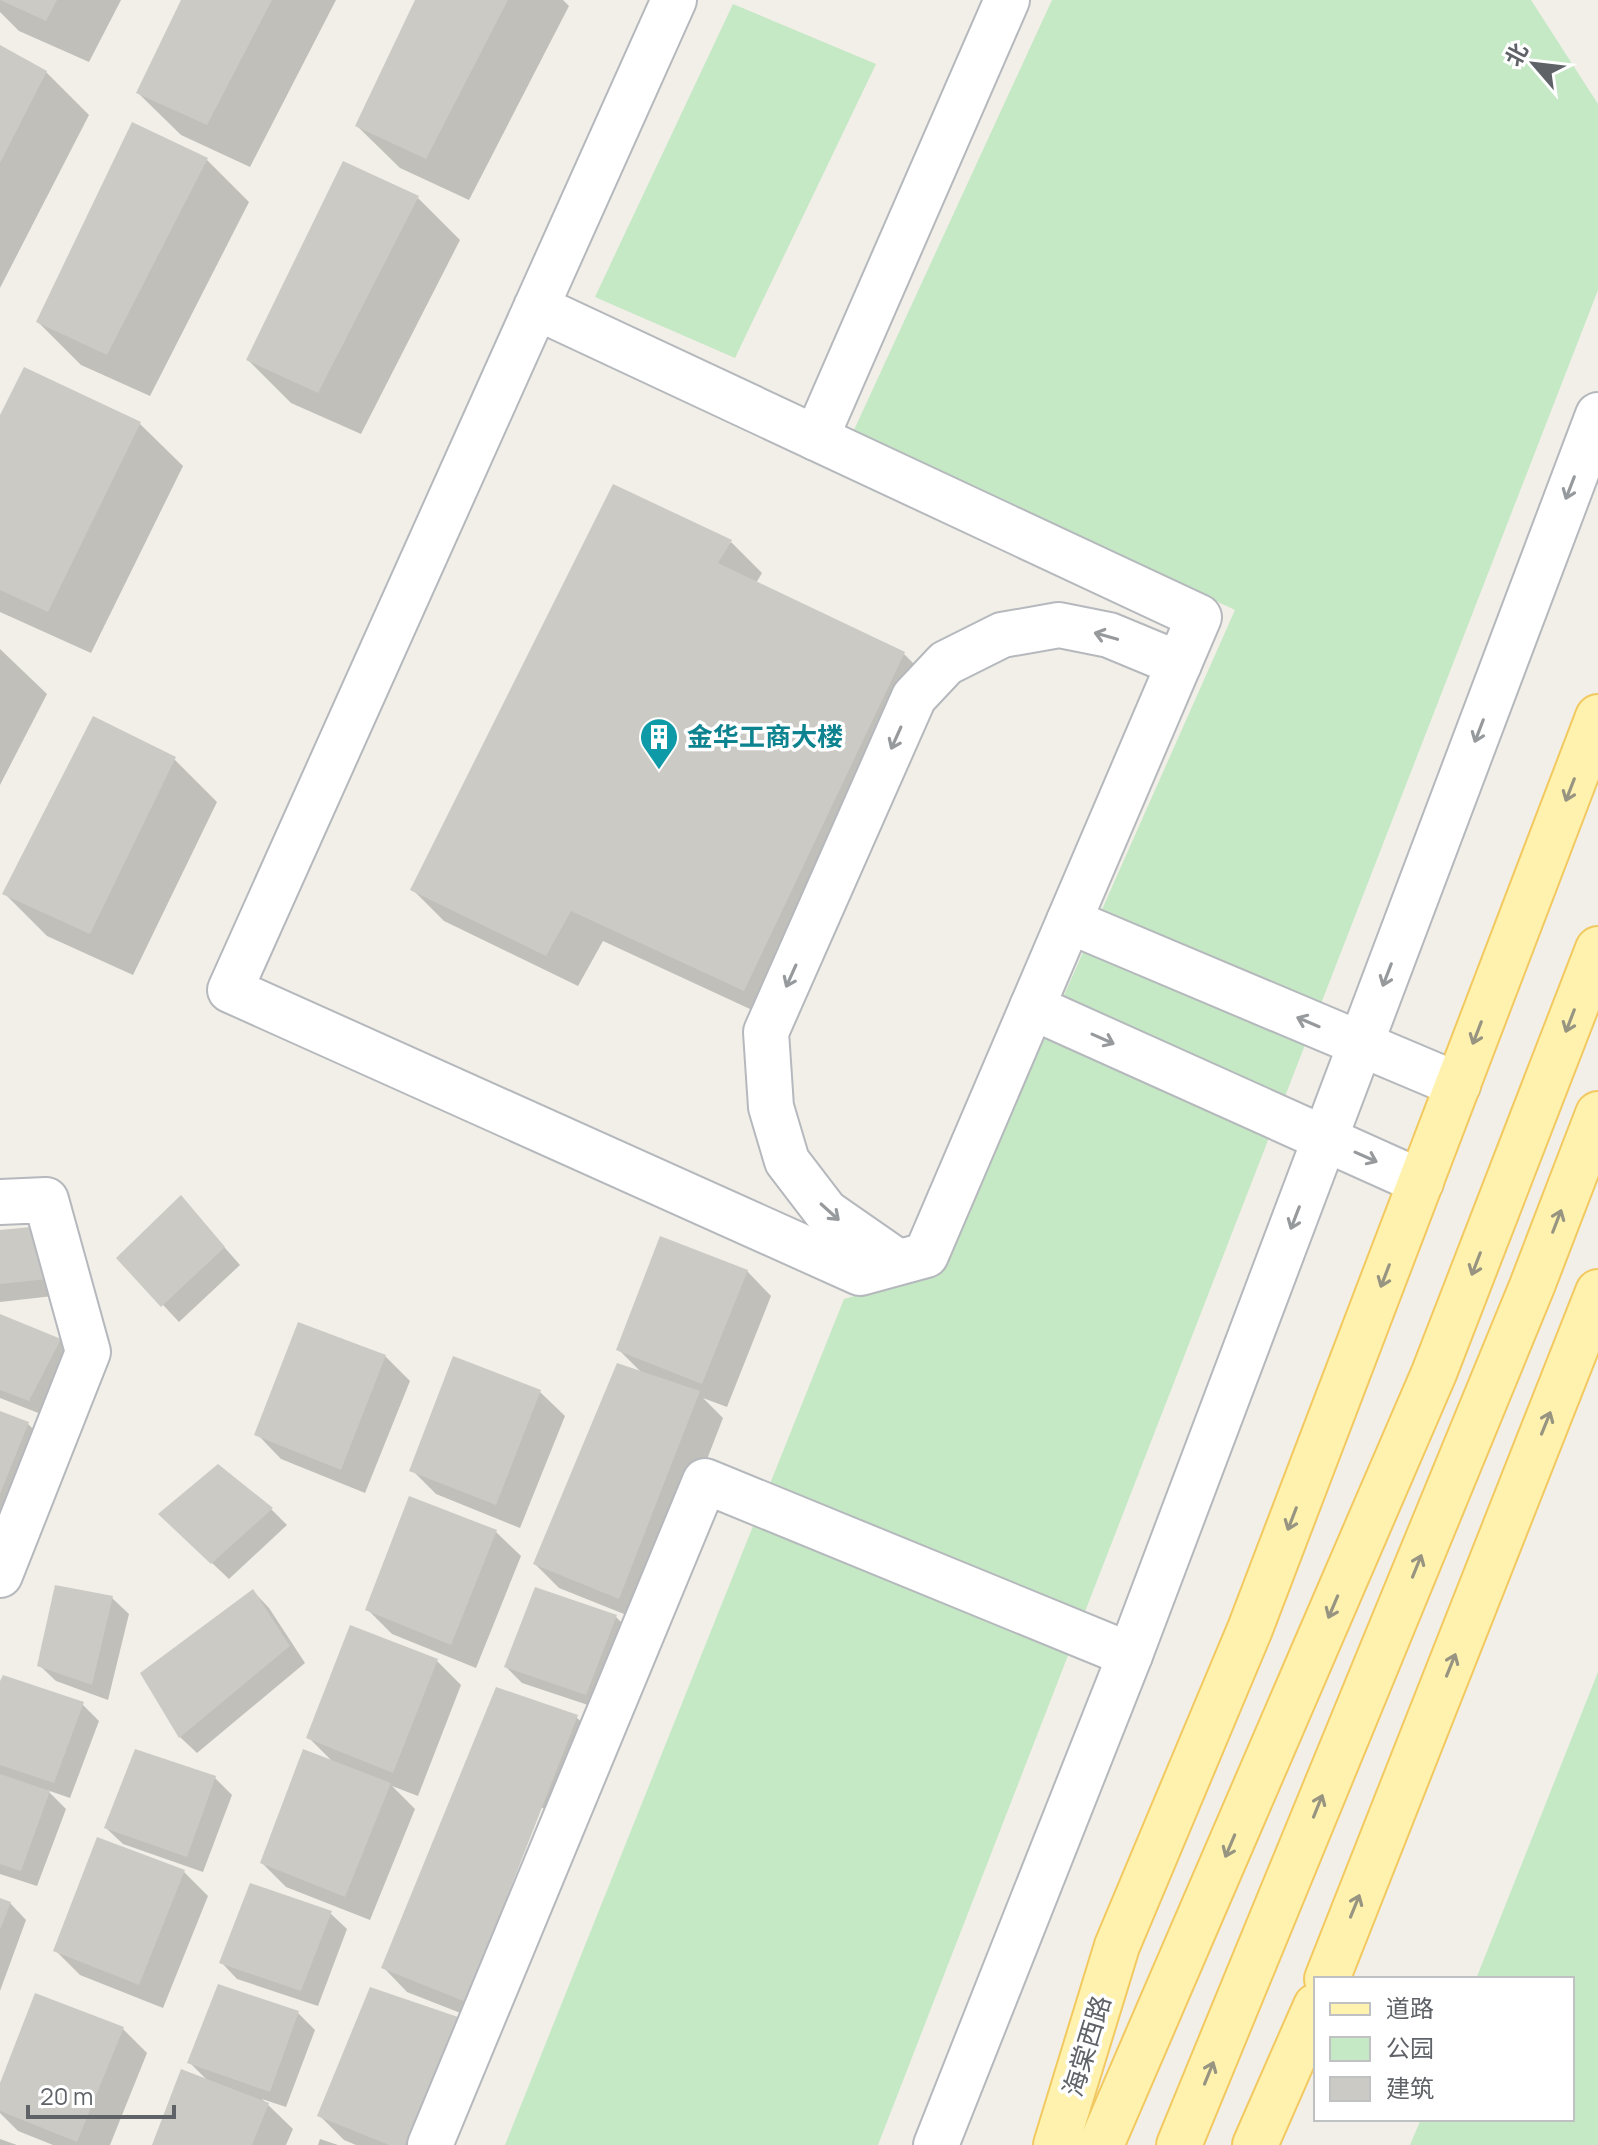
<svg xmlns="http://www.w3.org/2000/svg" width="1598" height="2145" viewBox="0 0 1598 2145" font-family="Manrope,'Noto Sans SC',sans-serif">
<style>
.green{fill:#c5e8c5}
.shadow{fill:#0003;fill-rule:evenodd}
.building{fill:#cccac5}
.lines{fill:none;stroke-linecap:round;stroke-linejoin:round}
.minor-casing{stroke:#b5b8bc;stroke-width:48}
.major-casing{stroke:#f2c960;stroke-width:48}
.minor{stroke:#fff;stroke-width:44}
.major{stroke:#fff2af;stroke-width:44}
.oneway{stroke:#979a9d}
.oneway2{stroke:#979581}
.labels{text-anchor:middle;stroke-width:7;stroke-linejoin:round;paint-order:stroke}
.culture-label{font-size:26px;font-weight:bold;fill:#0d838f;stroke:#fff;text-anchor:start}
.street-label{font-size:26px;fill:#5f6368;stroke:#fff}
</style>
<rect width="100%" height="100%" fill="#f1efe8"/>
<g class="green">
<path d="M1052,0h479l67,104v186l-720,1855h-373l339,-846 97,-27 294,-662 -381,-180z"/>
<path d="M733,4l143,60 -141,294 -140,-61z"/>
<path d="M1598,1672v473h-188l11,-26h151v-140h-96z"/>
</g>
<g class="shadow">
<path d="M0,0h121l-32,62 -70,-31 -19,-19z"/>
<path d="M183,0h153l-86,167 -69,-32 -43,-42z"/>
<path d="M418,0h145l6,6 -100,194 -69,-32 -43,-42z"/>
<path d="M0,47l46,25 43,43 -89,173z"/>
<path d="M207,160l42,42 -99,194 -69,-31 -43,-43z"/>
<path d="M418,198l42,42 -99,194 -70,-31 -43,-43z"/>
<path d="M0,420l140,4 43,42 -92,187 -91,-41z"/>
<path d="M731,542l31,31 -6,10 147,70 32,32 -159,336 -173,-80 -25,45 -134,-65 -31,-31z"/>
<path d="M0,649l47,45 -47,91z"/>
<path d="M174,759l43,43 -84,173 -86,-39 -42,-42z"/>
<path d="M181,1198l59,67 -61,57 -60,-64z"/>
<path d="M0,1232l62,63 -62,7z"/>
<path d="M747,1271l24,25 -44,111 -24,-9 20,20 -79,204 -85,-34 -24,-24 108,-190 -25,-25z"/>
<path d="M0,1317l60,23 16,17 -30,59 -46,-18z"/>
<path d="M385,1356l25,25 -45,112 -84,-34 -24,-25z"/>
<path d="M455,1359l85,33 25,24 -45,112 -84,-34 -24,-24z"/>
<path d="M0,1413l28,11 25,24 -53,109z"/>
<path d="M271,1509l16,16 -58,54 -52,-49z"/>
<path d="M496,1532l25,24 -45,112 -84,-34 -24,-24z"/>
<path d="M253,1591l16,17 36,55 -108,90 -17,-16z"/>
<path d="M112,1598l17,16 -21,86 -52,-19 -17,-16z"/>
<path d="M616,1617l16,16 -29,77 -81,-27 -16,-16z"/>
<path d="M437,1661l24,24 -43,111 -26,-10 23,23 -45,111 -84,-33 -24,-24 72,-100 -25,-25z"/>
<path d="M0,1687l82,17 17,17 -29,77 -23,-8 19,19 -29,77 -37,-12z"/>
<path d="M576,1717l17,16 -102,292 -84,-33 -24,-25zM540,1808h4l-79,204 -4,-1z"/>
<path d="M137,1751l78,27 17,17 -29,77 -80,-28 -17,-16z"/>
<path d="M184,1872l24,24 -45,112 -83,-33 -25,-25z"/>
<path d="M0,1900l10,3 16,17 -26,71z"/>
<path d="M330,1913l17,16 -29,77 -81,-27 -16,-17z"/>
<path d="M220,1986l78,27 17,17 -29,77 -24,-8 31,30 -7,16h-132l54,-64 -18,-18z"/>
<path d="M456,2019l25,24 -42,102h-83l-12,-5 -24,-24z"/>
<path d="M123,2029l24,24 -37,92h-57l-35,-14 -18,-18v-24z"/>
<path d="M0,2139l17,6h-17z"/>
<path d="M320,2139l18,6h-20z"/>
</g>
<g class="building">
<path d="M0,0h57l-11,21z"/>
<path d="M181,0h91l-65,125 -71,-32z"/>
<path d="M415,0h93l-82,159 -71,-33z"/>
<path d="M0,45l47,26 -47,92z"/>
<path d="M132,122l76,36 -101,197 -71,-33z"/>
<path d="M343,161l76,35 -101,197 -72,-33z"/>
<path d="M24,367l117,55 -93,190 -48,-22v-175z"/>
<path d="M613,484l119,56 -14,23 187,89 -161,339 -173,-80 -25,45 -136,-66z"/>
<path d="M93,716l83,41 -86,177 -88,-40z"/>
<path d="M181,1195l44,52 -64,60 -45,-49z"/>
<path d="M31,1227l16,52 -47,5v-54z"/>
<path d="M660,1236l88,34 -46,114 -86,-34z"/>
<path d="M0,1314l61,25 -32,62 -29,-11z"/>
<path d="M298,1322l88,33 -45,115 -87,-35z"/>
<path d="M453,1356l88,34 -45,115 -87,-34z"/>
<path d="M617,1363l83,28 -81,208 -86,-35z"/>
<path d="M0,1411l29,11 -29,72z"/>
<path d="M218,1464l55,44 -62,56 -53,-50z"/>
<path d="M409,1496l88,34 -46,115 -86,-35z"/>
<path d="M55,1585l58,11 -21,89 -55,-19z"/>
<path d="M535,1587l82,28 -31,80 -82,-28z"/>
<path d="M253,1589l37,57 -111,92 -39,-65z"/>
<path d="M350,1625l88,34 -45,114 -87,-35z"/>
<path d="M3,1675l81,27 -30,81 -54,-18v-84z"/>
<path d="M496,1687l82,28 -112,287 -85,-34z"/>
<path d="M135,1749l81,27 -29,81 -83,-29z"/>
<path d="M303,1749l88,34 -46,114 -85,-34z"/>
<path d="M0,1774l50,17 -29,80 -21,-7z"/>
<path d="M97,1837l88,33 -46,115 -86,-34z"/>
<path d="M250,1883l82,28 -31,80 -82,-28z"/>
<path d="M0,1898l11,4 -11,28z"/>
<path d="M218,1984l81,27 -29,81 -83,-29z"/>
<path d="M370,1987l88,30 -53,128h-16l-72,-29z"/>
<path d="M35,1993l89,34 -47,115 -77,-31v-28z"/>
<path d="M181,2069l88,34 -17,42h-100z"/>
</g>
<g class="lines">
<g class="minor-casing">
<g id="minor">
<path d="M536,307l663,310 -273,638 -66,18 -630,-283 444,-990"/>
<path d="M816,438l191,-438"/>
<path d="M1069,921l389,164"/>
<path d="M1032,1007l389,175"/>
<path d="M0,1202l46,-2 42,152 -88,223"/>
<path d="M898,1262l-72,-50 -39,-51 -16,-54 -5,-75 148,-335 32,-34 56,-28 57,-10 50,10 70,29"/>
<path d="M430,2145l275,-664 425,174"/>
<path d="M936,2145l194,-490 468,-1240"/>
</g>
</g>
<g class="major-casing">
<g id="major">
<path d="M1327,1979l271,-687"/>
<path d="M1056,2145l61,-199 133,-317 348,-912"/>
<path d="M1101,2145l333,-772 164,-424"/>
<path d="M1179,2145l353,-859 66,-172"/>
<path d="M1255,2145l61,-139"/>
</g>
</g>
<use href="#minor" class="minor"/>
<use href="#major" class="major"/>
</g>
<defs><path id="oneway-shaft" d="M-6 0H5M1.5-3L5.5 0L1.5 3" fill="none" stroke-width="1.6" stroke-linecap="round" stroke-linejoin="round" transform="scale(2)"/></defs>
<g class="oneway">
<use href="#oneway-shaft" transform="translate(1570 488) rotate(111)"/>
<use href="#oneway-shaft" transform="translate(1106 636) rotate(-164)"/>
<use href="#oneway-shaft" transform="translate(1479 731) rotate(111)"/>
<use href="#oneway-shaft" transform="translate(896 738) rotate(114)"/>
<use href="#oneway-shaft" transform="translate(1387 975) rotate(111)"/>
<use href="#oneway-shaft" transform="translate(791 976) rotate(114)"/>
<use href="#oneway-shaft" transform="translate(1308 1022) rotate(-157)"/>
<use href="#oneway-shaft" transform="translate(1103 1039) rotate(24)"/>
<use href="#oneway-shaft" transform="translate(1366 1157) rotate(24)"/>
<use href="#oneway-shaft" transform="translate(830 1212) rotate(42)"/>
<use href="#oneway-shaft" transform="translate(1295 1218) rotate(111)"/>
</g>
<g class="oneway2">
<use href="#oneway-shaft" transform="translate(1570 790) rotate(111)"/>
<use href="#oneway-shaft" transform="translate(1570 1021) rotate(111)"/>
<use href="#oneway-shaft" transform="translate(1477 1033) rotate(111)"/>
<use href="#oneway-shaft" transform="translate(1557 1221) rotate(-69)"/>
<use href="#oneway-shaft" transform="translate(1476 1264) rotate(111)"/>
<use href="#oneway-shaft" transform="translate(1385 1276) rotate(111)"/>
<use href="#oneway-shaft" transform="translate(1546 1423) rotate(-68)"/>
<use href="#oneway-shaft" transform="translate(1292 1519) rotate(111)"/>
<use href="#oneway-shaft" transform="translate(1417 1566) rotate(-68)"/>
<use href="#oneway-shaft" transform="translate(1333 1607) rotate(113)"/>
<use href="#oneway-shaft" transform="translate(1451 1665) rotate(-68)"/>
<use href="#oneway-shaft" transform="translate(1318 1806) rotate(-68)"/>
<use href="#oneway-shaft" transform="translate(1230 1846) rotate(113)"/>
<use href="#oneway-shaft" transform="translate(1355 1906) rotate(-68)"/>
<use href="#oneway-shaft" transform="translate(1209 2073) rotate(-68)"/>
</g>
<defs>
<g id="building-pin" transform="scale(2)"><path d="M0 17L-7.5 6A9.5 9.5 0 1 1 7.5 6Z" fill="#0f9aa8" stroke="#fff"/><path d="M-4-6H4V6H1V3H-1V6H-4ZM-2.5-4.3h1.7v1.8h-1.7ZM.8-4.3h1.7v1.8H.8ZM-2.5-1h1.7V.8h-1.7ZM.8-1h1.7V.8H.8Z" fill="#fff"/></g>
</defs>
<g fill-rule="evenodd">
<use href="#building-pin" x="659" y="737"/>
</g>
<g class="labels">
<g class="culture-label">
<text x="687" y="746">金华工商大楼</text>
</g>
<g class="street-label">
<text transform="translate(1087 2046) rotate(-73)" y="9">海棠西路</text>
</g>
</g>
<rect x="1314" y="1977" width="260" height="144" fill="#ffffff" stroke="#bfc1c3" stroke-width="2"/>
<rect x="1330" y="2003" width="40" height="12" fill="#fff2af" stroke="#bfc1c3" stroke-width="2"/>
<text x="1386" y="2017" font-size="24" fill="#5f6368">道路</text>
<rect x="1330" y="2037" width="40" height="24" fill="#c5e8c5" stroke="#bfc1c3" stroke-width="2"/>
<text x="1386" y="2057" font-size="24" fill="#5f6368">公园</text>
<rect x="1330" y="2077" width="40" height="24" fill="#cccac5" stroke="#bfc1c3" stroke-width="2"/>
<text x="1386" y="2097" font-size="24" fill="#5f6368">建筑</text>
<g transform="translate(1534 64) rotate(298)" stroke="#ffffff" stroke-width="6" paint-order="stroke">
<path d="M0-6L14 30L0 20L-14 30Z" fill="#5f6368"/>
<text y="-12" font-size="22" font-weight="bold" text-anchor="middle" fill="#5f6368">北</text>
</g>
<path d="M28 2105v12h146v-12" fill="none" stroke="#5f6368" stroke-width="4"/>
<text x="40" y="2105" font-size="24" fill="#5f6368" stroke="#ffffff" stroke-width="6" paint-order="stroke">20 m</text>
</svg>
